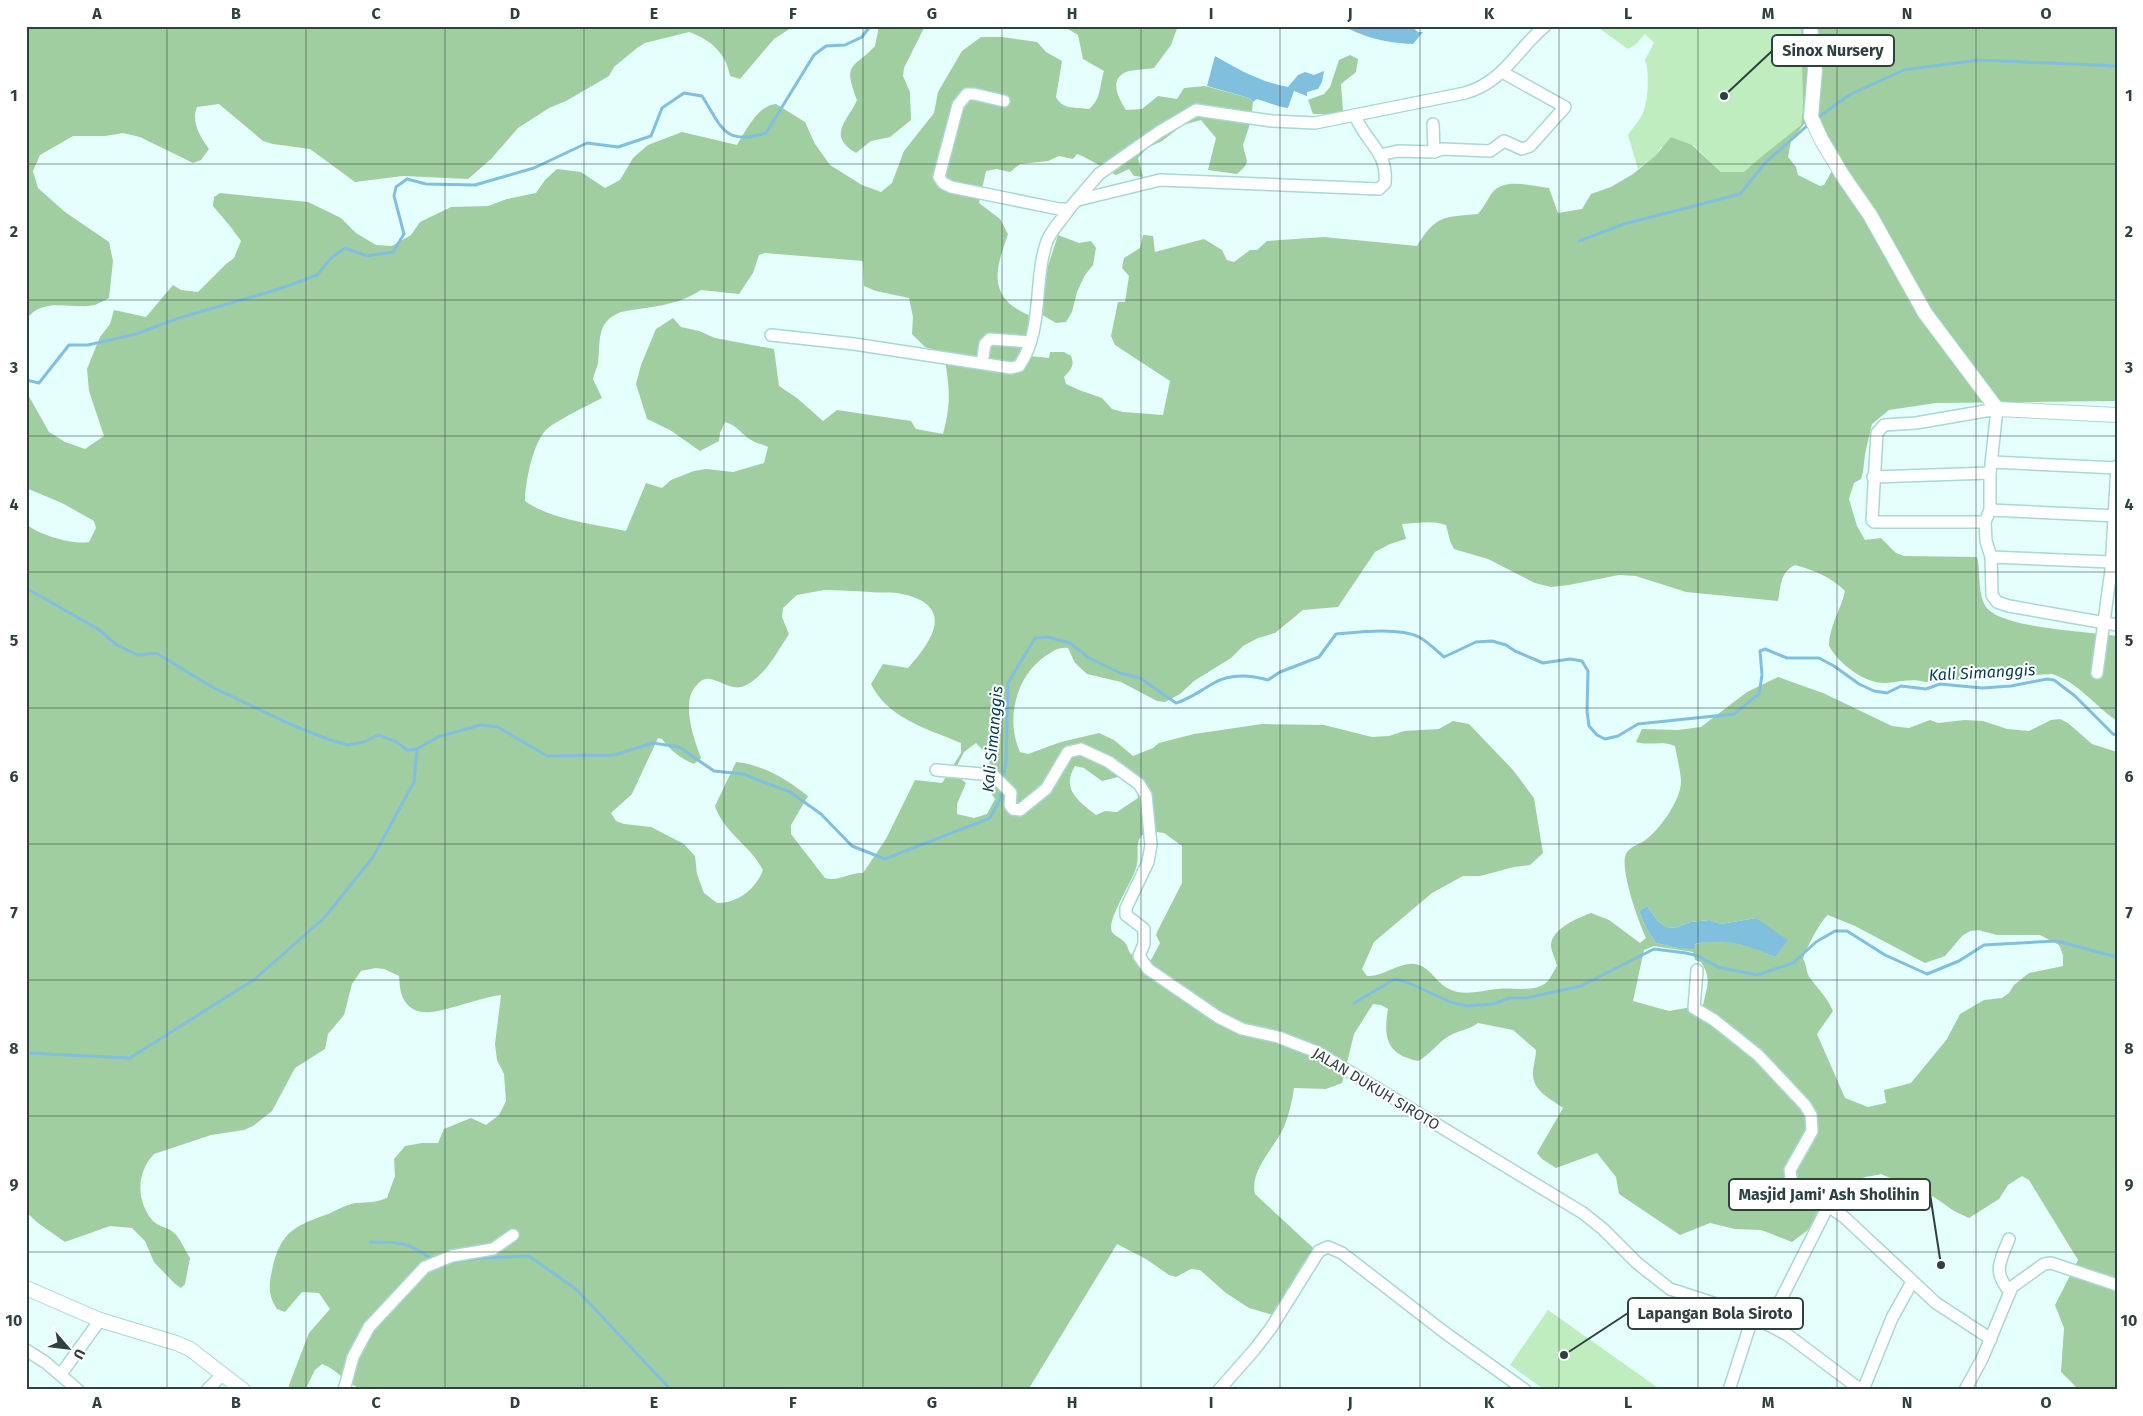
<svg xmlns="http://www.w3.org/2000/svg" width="2143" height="1416" viewBox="0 0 2143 1416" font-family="'Fira Sans',sans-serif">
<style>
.green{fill:#bfedbf}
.forest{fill:#a1cea1;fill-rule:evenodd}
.water{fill:#81bfdf}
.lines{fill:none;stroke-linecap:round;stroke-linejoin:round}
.stream{stroke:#81bfdf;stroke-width:3}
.minor-casing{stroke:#aad7d2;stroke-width:14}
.tertiary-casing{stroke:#aad7d2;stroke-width:16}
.minor{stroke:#fff;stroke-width:11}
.tertiary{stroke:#fff;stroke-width:14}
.grid{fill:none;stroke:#2f413f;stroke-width:1;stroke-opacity:0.55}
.labels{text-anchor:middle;stroke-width:4;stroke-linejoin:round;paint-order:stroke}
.street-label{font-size:15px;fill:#2f413f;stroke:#fff}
.water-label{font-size:16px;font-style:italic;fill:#023a50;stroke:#fff}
.leader{fill:none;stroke:#2f413f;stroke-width:2}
.callout-dot{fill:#2f413f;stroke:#fff;stroke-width:2}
.callout{fill:#fff;stroke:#2f413f;stroke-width:2}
.callout-label{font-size:16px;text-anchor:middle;font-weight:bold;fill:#2f413f}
.neatline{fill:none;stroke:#2f413f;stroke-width:2}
.grid-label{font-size:16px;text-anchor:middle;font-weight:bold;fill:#2f413f}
</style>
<rect width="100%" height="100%" fill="#e4fffc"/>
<g class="green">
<path d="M1596,26h205l2,81 -2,18 -39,31 -18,17 -23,-1 -28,-27 -32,2 -5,8 -18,14 -10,-34c4,-7 11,-13 14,-20 6,-11 8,-43 3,-55l9,-17 -9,-9 -10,11 -7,4z"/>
<path d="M1548,1310l113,80h-116l-35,-25z"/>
</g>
<g class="forest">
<path d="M26,26h768l-20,13 -34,40 -10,-3c-4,-23 -19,-36 -41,-44l-44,11 -8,5 -23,19 -5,9 -43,25 -17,7 -31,20 -27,31 -23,20 -65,-3 -48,6 -45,-33 -37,-5 -10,-3 -44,-37 -22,3c-6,15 3,30 12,42l-8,11 -8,3 -53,-26 -17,-4 -18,3h-32l-33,19 -7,16 5,17 27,24 44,30 4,19 -4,37c-4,2 -9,5 -14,7 -23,5 -53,-9 -69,15z"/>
<path d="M879,26h46l-21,42 -1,8 7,16 1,28 -21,17 -19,4 -15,12c-30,-18 -8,-32 1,-53 -14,-38 -5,-30 18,-54z"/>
<path d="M1063,26h115l-7,19 -17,23c-7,1 -23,2 -28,4 -18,8 -7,27 0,38l16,-1 16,-13 19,3 7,-11 21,-2 44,12 4,4 -2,19 -8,24c3,17 9,16 -6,29l-29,-4 8,-32 -15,-18 -18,5 -21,16 -15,7 -9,10 5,19 -9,-1 -5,-7 -13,6c-14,-7 -25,-16 -39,-21l-4,5 -14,-3 -11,5 -28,3 -10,8 -13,-3 -11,2 -7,32 21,16 8,15c-7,22 -19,47 -1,67 5,6 16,11 23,15v40l19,2 1,-6h14l7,4c4,9 0,14 -7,21l2,7 13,6 23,8 10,11 11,3 40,3 7,-34 -55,-36 -4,-9 7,-34h7l4,-26 -7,-8 2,-10 16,-10 3,-13 10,1 2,16 49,-13 18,11 5,10 7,2 16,-12h7l10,-9 57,-4 93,9c19,-31 27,-29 61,-32 6,-7 9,-14 14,-21 12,-16 40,-7 57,-5l9,25 24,-4 9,-15 20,-7 22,-13 23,-19 15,-18 21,8 29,27h23l18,-16 39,-31 2,-18 -2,-81h316v375l-181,2 -47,7 -17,14 -7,30 -2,18 -2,7 -7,4 -5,16 8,27 8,14 16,-2 15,15 8,3 73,1c4,15 0,36 9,50 16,22 104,24 131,29v85c-22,-15 -39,-39 -65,-47l-127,8c-12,-4 -25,0 -39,1 -21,1 -47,-19 -57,-37 0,-20 12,-36 16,-55 -14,-14 -31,-21 -50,-26 -15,7 -14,21 -17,36l-92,-9 -50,-16 -17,-1 -50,10 -18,2 -16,-4 -47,-24 -34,-10 -4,-8 -4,-16c-13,-5 -29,-2 -44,-1l4,15 -16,5 -15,8 -37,55 -35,3 -28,23 -17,5 -15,8 -12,12 -37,23 -14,13 -15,8 -8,-1 -36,-19 -34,-8 -12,-11 -7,-15c-9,-1 -13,2 -21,7 -31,20 -42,64 -27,97l8,2 33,-12 38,-9 15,7 19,16 20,-8 6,-5 35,-9 68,-10 62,1 48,12 17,-1 15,-5 35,-2 14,-8 16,3 44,46 21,28 9,55 -13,12 -16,2 -34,9h-17l-31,17 -58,49 -12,27 5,7c17,1 32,-14 48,-12 15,2 21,19 34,25 16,8 33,1 49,0 15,-2 37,4 49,-7 4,-4 7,-12 10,-16 -1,-6 -5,-13 -6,-19 -1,-18 27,-29 40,-34l18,7 31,23 6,-5c-8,-18 -24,-62 -21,-81 3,-11 12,-11 19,-16 15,-10 38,-42 37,-61 -1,-11 -4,-23 -6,-34 -13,-6 -26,0 -39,-4l6,-13 36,1 23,-3 46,-35 31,-15 45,16 69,33 17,2 21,-8 8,3 27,-3 18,1 24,8 22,2 22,-11 9,-1 8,4 24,21 25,8v638h-38l-18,-18 3,-44 -9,-23 23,-45 -49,-80 -7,-4 -14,9 -9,14 -30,19 -15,-7 -20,-14 -53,-23c-7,2 -16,2 -23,6 -13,8 -13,20 -30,15l-20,35 -16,12 -31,-12 -26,-1 -25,-6 -30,12 -61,-41 -3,-17 -19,-24 -41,15 -14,-9 -5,-6 26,-45c-12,-9 -31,-17 -30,-35 0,-8 3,-14 3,-23l-23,-20 -35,-7c-9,7 -19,7 -29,13 -12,7 -19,19 -31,25 -31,-6 -35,-23 -30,-52l-7,-4 -8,-1 -19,30 -12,49 -16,6 -32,-1c-2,14 -5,26 -10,39 -9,20 -35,44 -29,67l68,63 -47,59 -27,-8 -23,-15 -26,-23 -9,-1 -15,8 -7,-2 -23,-16 -29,-15 -89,146h-665c-18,-7 -25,-20 -41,-26l-7,6 -10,20h-16v-5l20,-52 21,-24 -11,-16 -17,-1 -17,20 -8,-3c-10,-15 -8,-26 -4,-43 8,-35 24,-41 55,-52 9,-4 19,-10 29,-11 13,-1 17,0 30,-5l8,-22 -1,-17 11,-13 17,-3h16l6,-14 27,-11 15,7 13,-10 7,-14 -2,-27 -7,-14 -2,-16 6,-49c-20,2 -64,20 -79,17 -4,0 -12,-4 -14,-7 -8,-8 -8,-18 -9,-29l-15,-7 -8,-1 -15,3 -9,13 -8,31 -16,19 -3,15 -30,19 -23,43 -19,15 -9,4 -33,5 -57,19c-18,19 -18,47 -1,67 6,6 14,6 20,11 7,5 12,19 17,26l-5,26 -4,4 -6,-4 -21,-22 -9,-21 -13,-13 -22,-2 -45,16 -27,-19 -12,-11v-688c12,11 48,21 63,18l7,-14 -2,-7 -32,-18 -36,-15v-97l23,41 16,10 20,7 19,-13 -15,-45 -2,-22 13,-32 10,-13 4,-14 32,7 27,-32 8,5 17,2 28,-28 8,-6 7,-17 -11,-15 -17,-20 1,-9 6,-4 88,9 33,16 15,15 20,12 16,1 19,-11 9,-13 31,-15 37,-1 19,-7 29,-6 9,-13 12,-11 24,3 24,16 15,-8 13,-22 15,-13 34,-13 55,13c8,-13 21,-40 39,-41l29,18 10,22 15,21 32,20 19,7 11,-9 12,-32 30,-38 4,-21 24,-41 19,-14h21l35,5 9,10 16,9 -6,36c6,13 21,10 33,12 13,-11 10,-23 15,-38l-21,-12 -5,-24zM1804,124l7,5 23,38 -10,18 -4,1 -22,-11 -2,-8 -8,-10 3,-16zM765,253l98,8 1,25 12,5 33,7 4,19 -1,17 13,13 19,6c5,33 8,48 -1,81l-27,-5 -5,-8 -74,-11 -14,11 -26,-23 -18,-12 -5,-37 -59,-11 -16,-7 -18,-4 -8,-9 -17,11 -15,36 -5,19 11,35 23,11 30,21 19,-10 1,-8 5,-11c14,4 16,13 28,19 5,3 10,3 15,6l-4,16 -31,9 -27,-3 -12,2 -23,9 -9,8 -16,-5 -20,48c-31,-7 -75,-11 -101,-30 0,-18 8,-58 21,-71 9,-9 43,-25 56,-32l-9,-19c1,-6 4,-10 5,-16 3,-21 -3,-41 23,-51 30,-6 54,-5 80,-22l38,4 14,-21 6,-18zM824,590c16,0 31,1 46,2 9,1 18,0 27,1 58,10 39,44 11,75l-25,-4 -12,20c16,34 57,45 90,59v10l-19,30 -27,-3 -29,59 -23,34c-14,-1 -24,9 -38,5l-34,-44v-9l17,-29c-22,-17 -44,-31 -72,-34l-21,44c9,27 35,39 48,64 -8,20 -25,33 -46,33l-13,-10 -7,-19 -2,-18 -11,-12 -33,-17 -27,-3 -8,-3 -5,-8 21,-19 26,-56 4,1c8,11 19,20 32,25l7,-6c-7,-18 -21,-58 -4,-73 3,-4 8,-7 13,-6 11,2 23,12 34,7 20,-8 33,-34 45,-52l-7,-17 1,-9 14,-13zM976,743l14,15 -3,29 8,12 -8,15 -13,4 -17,-4v-10l9,-21 -5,-4 -4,-13 7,-14zM1075,766l9,2 18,13 20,-5 14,13 2,9 -21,14 -12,-1 -9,4c-18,-14 -35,-26 -21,-49zM1149,831l15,2 18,13v37l-24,47 -2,5 4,8 -9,17 -20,-6c-3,-4 -3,-7 -5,-10 -4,-7 -15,-8 -15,-16 0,-15 20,-44 25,-60 5,-14 -5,-30 13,-37zM1647,906l11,15 8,6 10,1 14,-6 20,-2 11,4 35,-6 19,39 -19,-9 -27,-6 -19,-1 -32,7 -22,-5 -10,-15 -7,-17zM1828,915l27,11 70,37 20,-7 17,-20 8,-5 8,-1 19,5h43l19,10 4,10v11l-34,7 -15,12 -5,8 -7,5 -18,2 -24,14 -13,25 -36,44 -27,7 2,13 -18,4 -23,-9 -28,-64 16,-23c-6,-14 -15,-22 -23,-33 -4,-5 -3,-13 -7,-19 3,-10 17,-38 25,-44zM1654,946l39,6 2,8 6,2c11,17 6,25 2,43l-34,6 -36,-10 11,-51z"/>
<path d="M1350,55l8,4 -2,13 -15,12 2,28 -10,2h-20l-5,-14 16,-6 6,-7 9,-27z"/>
<path d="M1058,235l21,8 12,-2 5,7 -3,17 -8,10 -8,17 -5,20 -6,10 -10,1 -15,-9 7,-48z"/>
</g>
<g class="water">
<path d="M1352,26h59l7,6h5l-10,12c-23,-1 -43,-5 -64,-15z"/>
<path d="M1215,56c24,14 46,26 73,31l10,-12 7,-3 9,3 10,-4 -2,11 -4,7 -11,3v4l-13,-5 -6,17c-11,-1 -20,-6 -31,-9l-4,3 -4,-4 -42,-12z"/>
<path d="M1647,906l11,15 8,6 10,1 14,-6 20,-2 11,4 35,-6 32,22 -13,17c-26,-12 -51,-19 -80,-13l-1,5 -16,-1 -22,-5 -10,-15 -7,-17z"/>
</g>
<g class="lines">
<g class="stream">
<path d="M1816,119l33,-24 55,-25 75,-10 138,6"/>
<path d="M1579,241l45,-17 116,-30 26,-32 43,-38"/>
<path d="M26,380l13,3 30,-38h19l48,-11 43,-16 100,-29 38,-14 14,-17 14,-10 22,8 26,-4 11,-18 -10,-38 2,-9 11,-8 19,5 49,1 59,-17 53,-25 31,4 33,-11 11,-28 22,-15 18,3c20,31 21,50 64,37l48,-78 12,-9 19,-1 17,-8 8,-11"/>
<path d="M26,588l72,41 19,16 21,10 18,-2 58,35 78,37 38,15 18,5 16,-3 14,-7 17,6 12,9 10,-1 21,-12 42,-12 18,2 49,29 67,-1 39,-12 26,4 35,24 29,3 47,18 31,22 31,32 33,13 105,-41 10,-19 2,-11"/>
<path d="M1003,780l3,-18 2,-79 27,-45 13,-1 22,6 19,15 31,15 20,5 36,25c14,-4 25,-13 38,-20 17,-10 36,-8 54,-3l12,-8 39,-15 17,-23c22,-2 63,-7 83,3 9,5 17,13 25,20l32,-15 16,-1 14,4 9,6 28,12 27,-4 12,2 6,10 -1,40 2,15 8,9 8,4 13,-3 20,-12 96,-10 25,-20 3,-19 -2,-24 5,-2 22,9h32l15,8 25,18 15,7 13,2 14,-7 25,3 14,-5 42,4 29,-2 36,-7 7,1 21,16 38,38 4,1"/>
<path d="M1354,1003l41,-24 14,4 41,19 17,4 26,-2 17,-6h16l55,-12 73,-37 32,4 12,3 20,11 39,8 36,-12 23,-21 19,-11h12l38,24 42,19 32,-13 25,-16 73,-4 60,16"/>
<path d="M26,1053l104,5 125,-79 70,-62 48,-60 41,-75 3,-33"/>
<path d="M371,1242c29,0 37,0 62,18"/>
<path d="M447,1263l32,-5 50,-2 48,34 94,100"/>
</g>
<g class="minor-casing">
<g id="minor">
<path d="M1004,101l-30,-7h-7l-9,11 -19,72 4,6 8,4 108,22h10l30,-35 60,-42 37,-22 76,11 43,2 150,-30c39,-11 51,-43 80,-67"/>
<path d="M1433,124l1,28"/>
<path d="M1380,155l18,-4 36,1 8,-3 48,2 14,-10 18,8 8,-3 35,-39 -63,-35"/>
<path d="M1078,200l82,-20 219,9 6,-6c3,-33 -20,-40 -30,-68"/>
<path d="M771,335l83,9 157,24 8,-2c25,-36 14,-85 28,-125 5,-12 15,-21 22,-32"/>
<path d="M982,363l3,-19 5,-5 40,3"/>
<path d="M1992,462l125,6"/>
<path d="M1873,477l117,-4"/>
<path d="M1990,510l127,6"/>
<path d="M1985,522h-111l-2,-2 5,-87 7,-8 32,-2 81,-14 -7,64v37l-5,12 1,19 5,16 1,38 5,7 12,4 108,19"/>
<path d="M1991,557l120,5"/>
<path d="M2097,673l14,-103 6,-104"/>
<path d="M936,770l57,5 18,18 -1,12 3,4 7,1 26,-21 22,-37 13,-3 28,13 30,22 7,11 5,50 -3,17 -22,46v7l18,14v15l-5,12 9,13 70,48 24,12 36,8 39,15 266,161 20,16 34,34 33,26 83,27 36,20 72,54"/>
<path d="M1697,970l-3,38 20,12 44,35 47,50 6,10 1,16 -22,39 2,16 8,9 28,11 16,11 92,86 55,36"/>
<path d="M2009,1239c-9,23 -17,32 1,53"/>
<path d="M1768,1325l60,-119"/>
<path d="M26,1350l19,12 33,28"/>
<path d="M61,1374l39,-54"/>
<path d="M207,1390l16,-16"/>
<path d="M344,1390l9,-33 16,-30 56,-60 27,-11 41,-7 20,-14"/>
<path d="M1219,1390l36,-41 16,-21 48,-77 9,-4 14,6 102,79 81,58"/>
<path d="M1729,1390l24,-74"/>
<path d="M1863,1390l29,-72 20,-36"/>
<path d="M1965,1390l17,-31 30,-72 32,-23 7,-1 66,22"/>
</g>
</g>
<g class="tertiary-casing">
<g id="tertiary">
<path d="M1810,26l5,44 -4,47 10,22 22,37 27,39 55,98 72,96 120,6"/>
<path d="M26,1288l74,32 76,23 14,6 53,41"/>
</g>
</g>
<use href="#minor" class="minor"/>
<use href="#tertiary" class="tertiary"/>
</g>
<path class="grid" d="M167,26v1364M306,26v1364M445,26v1364M584,26v1364M724,26v1364M863,26v1364M1002,26v1364M1141,26v1364M1280,26v1364M1420,26v1364M1559,26v1364M1698,26v1364M1837,26v1364M1976,26v1364M26,164h2091M26,300h2091M26,436h2091M26,572h2091M26,708h2091M26,844h2091M26,980h2091M26,1116h2091M26,1252h2091"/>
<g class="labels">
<g class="street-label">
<text transform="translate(1376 1089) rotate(31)" y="5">JALAN DUKUH SIROTO</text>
</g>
<g class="water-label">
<text transform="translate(1982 672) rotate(-3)" y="6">Kali Simanggis</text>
<text transform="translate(992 739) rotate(-85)" y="6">Kali Simanggis</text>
</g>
</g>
<path class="leader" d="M1724 96L1772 51M1941 1265L1930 1194M1564 1355L1628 1313"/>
<g class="callout-dot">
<circle cx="1724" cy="96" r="5"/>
<circle cx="1941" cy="1265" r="5"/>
<circle cx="1564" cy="1355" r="5"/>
</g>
<g class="callout">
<rect x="1772" y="35" width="122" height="31" rx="5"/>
<rect x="1729" y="1179" width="201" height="31" rx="5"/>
<rect x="1628" y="1298" width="175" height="31" rx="5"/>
</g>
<g class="callout-label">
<text x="1833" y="56">Sinox Nursery</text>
<text x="1829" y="1200">Masjid Jami' Ash Sholihin</text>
<text x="1715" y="1319">Lapangan Bola Siroto</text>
</g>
<rect width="2143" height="1416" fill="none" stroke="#ffffff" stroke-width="55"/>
<g transform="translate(68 1348) rotate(118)" stroke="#ffffff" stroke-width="4" paint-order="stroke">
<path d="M0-4L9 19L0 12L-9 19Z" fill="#2f413f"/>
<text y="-8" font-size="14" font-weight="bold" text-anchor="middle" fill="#2f413f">U</text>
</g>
<rect x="28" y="28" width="2088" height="1360" class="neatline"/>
<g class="grid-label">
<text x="97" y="19">A</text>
<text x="236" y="19">B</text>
<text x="376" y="19">C</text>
<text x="515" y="19">D</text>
<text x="654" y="19">E</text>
<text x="793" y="19">F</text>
<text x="932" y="19">G</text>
<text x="1072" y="19">H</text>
<text x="1211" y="19">I</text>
<text x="1350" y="19">J</text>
<text x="1489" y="19">K</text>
<text x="1628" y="19">L</text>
<text x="1768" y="19">M</text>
<text x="1907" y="19">N</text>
<text x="2046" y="19">O</text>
<text x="14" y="101">1</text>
<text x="2129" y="101">1</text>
<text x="14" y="237">2</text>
<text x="2129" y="237">2</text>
<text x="14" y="373">3</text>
<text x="2129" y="373">3</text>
<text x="14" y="510">4</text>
<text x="2129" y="510">4</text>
<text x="14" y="646">5</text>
<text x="2129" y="646">5</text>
<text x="14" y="782">6</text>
<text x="2129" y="782">6</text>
<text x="14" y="918">7</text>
<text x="2129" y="918">7</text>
<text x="14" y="1054">8</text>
<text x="2129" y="1054">8</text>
<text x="14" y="1190">9</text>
<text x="2129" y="1190">9</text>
<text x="14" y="1326">10</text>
<text x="2129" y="1326">10</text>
<text x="97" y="1408">A</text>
<text x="236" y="1408">B</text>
<text x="376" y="1408">C</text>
<text x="515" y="1408">D</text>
<text x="654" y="1408">E</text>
<text x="793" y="1408">F</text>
<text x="932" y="1408">G</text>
<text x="1072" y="1408">H</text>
<text x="1211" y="1408">I</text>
<text x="1350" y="1408">J</text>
<text x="1489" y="1408">K</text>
<text x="1628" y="1408">L</text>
<text x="1768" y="1408">M</text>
<text x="1907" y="1408">N</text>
<text x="2046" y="1408">O</text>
</g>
</svg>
